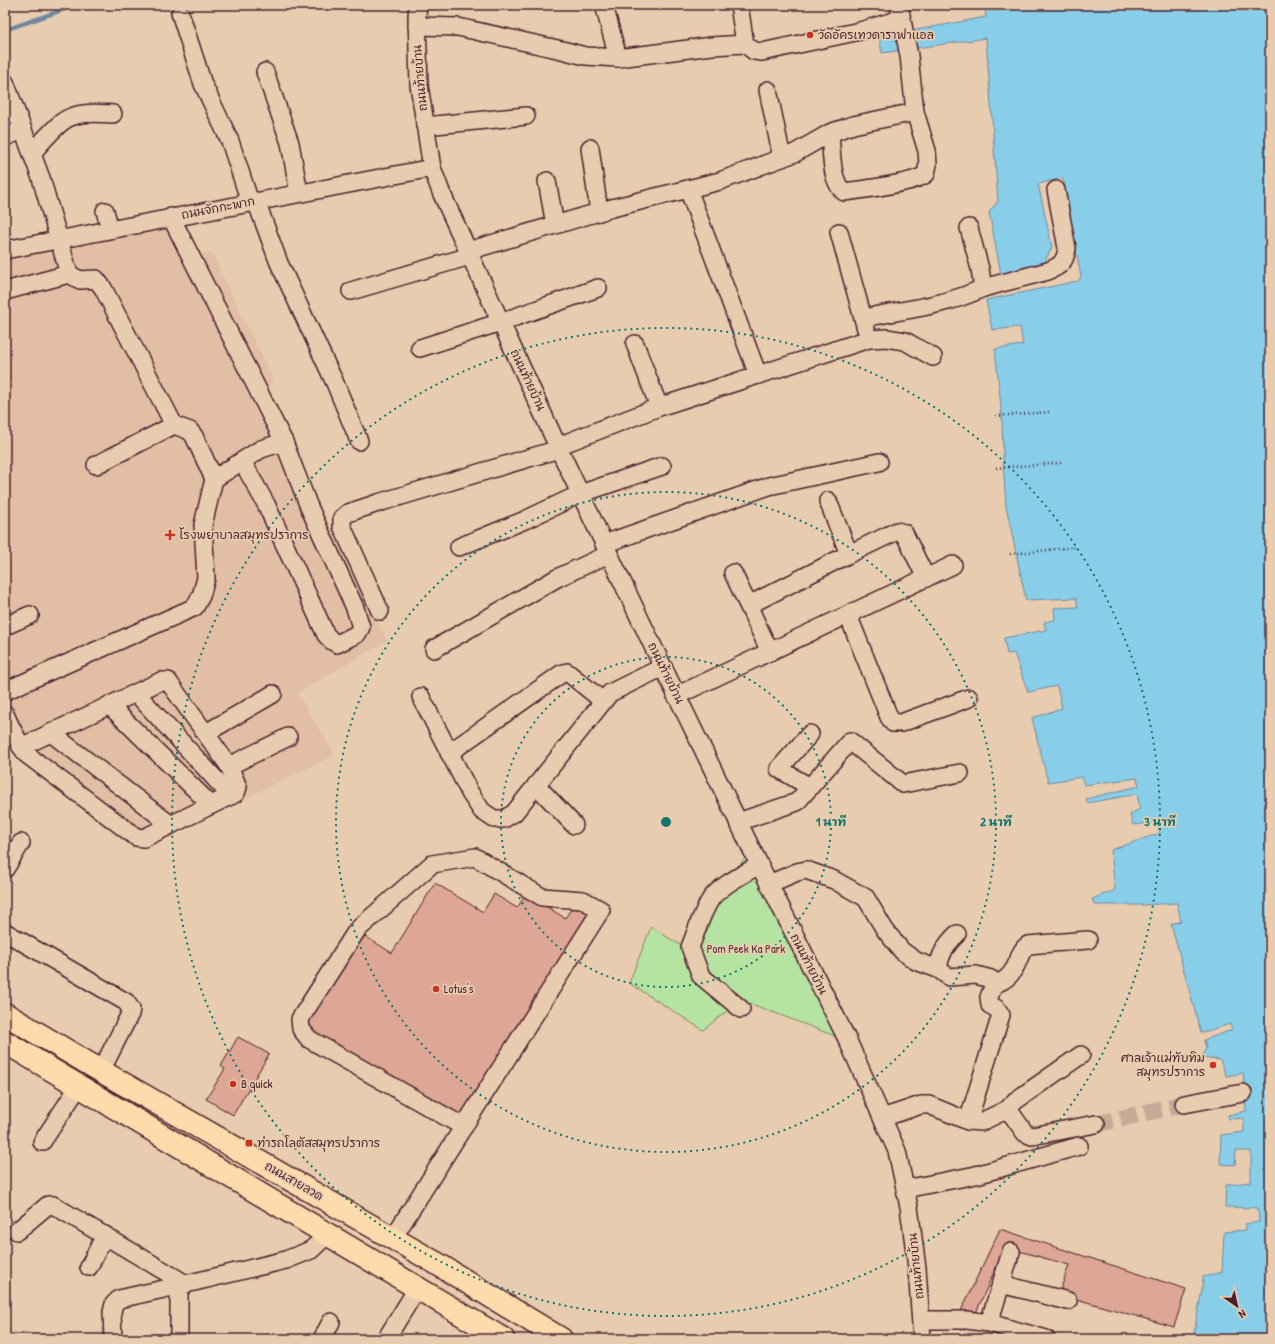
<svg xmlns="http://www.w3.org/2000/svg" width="1275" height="1344" viewBox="0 0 1275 1344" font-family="'Patrick Hand','Playpen Sans Thai',sans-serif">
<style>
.built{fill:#e2bea5}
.green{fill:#b5e3a2;stroke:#808166}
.water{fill:#88cee9;stroke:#6f889d}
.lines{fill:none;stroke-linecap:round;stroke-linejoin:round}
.stream{stroke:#6f889d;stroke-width:4}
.building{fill:#dda695;stroke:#4a1f2b}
.minor-tunnel{stroke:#c8a995;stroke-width:17;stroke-dasharray:17 8;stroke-linecap:butt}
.minor-casing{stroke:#4a1f2b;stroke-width:20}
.major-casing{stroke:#4a1f2b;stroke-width:25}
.path{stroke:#4a1f2b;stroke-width:2.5;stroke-dasharray:1 3;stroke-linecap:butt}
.minor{stroke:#e8ccaf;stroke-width:17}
.major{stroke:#fedbac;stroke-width:22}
.ring{fill:none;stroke:#0f766e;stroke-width:2;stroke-dasharray:2 4}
.poi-dot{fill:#c8321e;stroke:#e8ccaf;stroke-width:1.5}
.labels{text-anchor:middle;stroke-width:3.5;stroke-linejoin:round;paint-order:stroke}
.poi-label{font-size:12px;fill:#4a1f2b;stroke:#e8ccaf;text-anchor:start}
.street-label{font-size:12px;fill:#4a1f2b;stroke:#e8ccaf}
.park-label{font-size:12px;fill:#553337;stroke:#e8ccaf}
.centre{fill:#0f766e;stroke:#e8ccaf;stroke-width:2}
.ring-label{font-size:12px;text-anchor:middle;font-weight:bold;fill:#0f766e;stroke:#e8ccaf;stroke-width:3.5;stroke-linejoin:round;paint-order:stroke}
</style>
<rect width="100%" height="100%" fill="#e8ccaf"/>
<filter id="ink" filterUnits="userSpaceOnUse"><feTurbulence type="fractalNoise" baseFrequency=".025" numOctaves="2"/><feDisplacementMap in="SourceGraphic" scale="8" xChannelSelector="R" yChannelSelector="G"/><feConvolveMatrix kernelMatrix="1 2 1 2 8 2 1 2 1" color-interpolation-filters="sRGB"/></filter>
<g filter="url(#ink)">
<path class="built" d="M181,223l10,34 20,-5 63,129 -11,8 124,252 -90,52 38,62 -186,89 -144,-101v-483z"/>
<path class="green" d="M751,848l97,193 -107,-41 -38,30 -74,-47 22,-56 36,22z"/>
<path class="water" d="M985,5h285v1334h-77l9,-50 1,-12 19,-5 2,-40 21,-2v-6l14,-2 -1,-14 -33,-1 1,-22 25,-3v-31h-15l-1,14 -15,-1 1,-29 23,-3v-14l-15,1 -1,-4 18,-4 -3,-38 -17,3 -6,-16 -19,-2 5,-10 -2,-8 28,-10 -2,-6 -29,9 -30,-109 10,-3 -4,-18 -34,2h-48l-3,-6 23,-9 -4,-40 49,-17 -3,-11 -24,3 -3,-11 10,-5 -3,-15 -50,9 -1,-4 53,-13 -2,-8 -53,7 -2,-8 -34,5 -16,-64 30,-10 -5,-22 -29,6 -14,-39 -7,1 -3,-16 42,-8 -2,-8 11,-2 -1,-12 24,-1 -2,-9 -50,2 -20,-94 -3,-45 -1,-45 -7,-67 28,-4 -3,-18 -28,3 -6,-30 92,-19 3,-4 -18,-99 -25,6 14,63 -9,18 -42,9 -12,-62 9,-11 -12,-163 -104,15 -3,-16 107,-20z"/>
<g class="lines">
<path class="stream" d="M5,30l72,-25"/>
</g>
<g class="building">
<path d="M435,883l48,29 11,-18 23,14 9,-14 39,24 10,-15 19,11 -131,210 -160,-98 57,-93 32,20z"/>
<path d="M238,1037l31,17 -36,61 -27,-16 19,-30 -4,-3z"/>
<path d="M1000,1229l186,60 -12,38 -115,-33 10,-29 -64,-18 -31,70 -15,-2z"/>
</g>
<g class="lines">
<path class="minor-tunnel" d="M1096,1124l88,-20"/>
<g class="minor-casing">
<g id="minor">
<path d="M418,5l-1,11 2,69 13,83 9,24 118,257 101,212 91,187 97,193 49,110 12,56 8,61 5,71"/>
<path d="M604,5l14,53"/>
<path d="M739,5l6,39 9,7 8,1 98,-21 41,-12"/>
<path d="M180,13l23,71 27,57 20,61"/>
<path d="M417,26l41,1 104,23 23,6 33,2 94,-12 33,-2"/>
<path d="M265,72l25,71 9,50"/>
<path d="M5,82l36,96 28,96 11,6 16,-1 7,9 71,137 16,6 4,5 20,43"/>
<path d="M768,90l14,68"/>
<path d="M425,126l101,-10"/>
<path d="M830,133c2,17 0,48 14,59 16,-2 72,-9 82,-18l2,-10 -1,-13 -12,-39 -6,-56 -10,-51"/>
<path d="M5,137l18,-7"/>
<path d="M590,148l9,64"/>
<path d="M32,153c9,-10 19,-22 30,-31 14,-11 35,-9 51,-8"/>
<path d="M547,181l8,44"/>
<path d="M688,189l70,186"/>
<path d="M256,201l23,62 56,120 24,58"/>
<path d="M105,211l5,18"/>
<path d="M171,217l113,225 25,65 46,101 6,19 -4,7 -20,10 -5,-3 -6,-6 -60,-131 -24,-43"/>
<path d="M839,232l27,97"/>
<path d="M5,250l427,-82"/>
<path d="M468,251l144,-43 108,-27 75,-28 35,-20 23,-8 62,-13"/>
<path d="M983,288l65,-17c12,-5 17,-8 19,-23l-11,-58"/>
<path d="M5,291l64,-17"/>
<path d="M351,291l119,-35"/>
<path d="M863,318c40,-8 83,-12 120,-30l-3,-19 -11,-41"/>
<path d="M635,344l24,63"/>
<path d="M420,348l81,-26 97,-34"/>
<path d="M558,446l101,-39 210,-68 17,-1 19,3 28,16"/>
<path d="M96,465l78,-40"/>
<path d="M828,501l21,53"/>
<path d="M604,544l165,-58 110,-24"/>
<path d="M459,547l66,-27 55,-26 82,-28"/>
<path d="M733,573l37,79"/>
<path d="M749,605l100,-51 48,-23 7,2 22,45"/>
<path d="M380,611l-38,-85v-8l6,-5 30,-10 181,-54"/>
<path d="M848,615l41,102 4,6h8l68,-25"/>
<path d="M5,626l25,-11"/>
<path d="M434,649l123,-71 52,-24"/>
<path d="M5,691l190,-84 6,-11 5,-18 -3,-53 11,-46 47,-30 23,-7"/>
<path d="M136,693l95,103"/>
<path d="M676,696l277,-131"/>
<path d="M421,697l49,96 12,18 12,8h10l10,-6 96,-120 53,-26"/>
<path d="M109,705l102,100"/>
<path d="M5,714c6,14 13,27 21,40l110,83 8,1 92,-45 2,-6 -9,-21 -61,-85h-7l-140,66"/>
<path d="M51,733l120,92"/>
<path d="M206,733l67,-39"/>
<path d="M449,753l112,-79 6,-2 36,29"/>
<path d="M229,766l59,-29"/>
<path d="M536,785l38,40"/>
<path d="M810,787l-31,-18 31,-35"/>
<path d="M738,822l59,-20 53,-61 53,43 57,-11"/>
<path d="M5,869l16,-26"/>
<path d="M769,884l28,-12 9,-2 28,10 32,18 19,32 17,21 14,10 22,8"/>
<path d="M5,932l121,70 5,7 -1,5 -29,57"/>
<path d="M957,934c-11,10 -17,20 -19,35l11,8 27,-2 15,4 3,5 -5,13 1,8 7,4 4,6 -33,106"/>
<path d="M994,984c13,-3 19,-11 24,-23 3,-7 3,-11 10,-16l60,-5"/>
<path d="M741,1009l-40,-33 -11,-29c6,-14 13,-39 23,-51 12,-13 31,-22 46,-31"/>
<path d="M1184,1104l59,-11"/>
<path d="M1008,1109l17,24 7,3 64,-12"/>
<path d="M882,1118l39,-13h8l39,16 13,1 27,-13 7,-8 66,-46"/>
<path d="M42,1142l37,-56"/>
<path d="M905,1189l71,-14 103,-29"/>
<path d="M17,1231l31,-26h5l133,79"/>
<path d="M393,1238l208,-328 -18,-10 -41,-3 -67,-40 -43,7 -75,66 -57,89 1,10 8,10 155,88"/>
<path d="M89,1267l16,-32"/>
<path d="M1001,1284l67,17"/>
<path d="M179,1286v53"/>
<path d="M921,1320h46l22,3 57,16"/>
<path d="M989,1323l22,-71"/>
<path d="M113,1339l-1,-27 2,-8 5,-5 67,-15 100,-24 25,-10 17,-16"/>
<path d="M322,1339l9,-17"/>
<path d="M386,1339l32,-52"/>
</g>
</g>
<g class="major-casing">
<g id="major">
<path d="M5,1014l96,57 335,192 125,76"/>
<path d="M5,1042l498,297"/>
</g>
</g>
<g class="path">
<path d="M996,416l54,-4"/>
<path d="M996,468l65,-5"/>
<path d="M1010,554l67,-7"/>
</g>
<use href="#minor" class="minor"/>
<use href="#major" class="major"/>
</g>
</g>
<g class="ring">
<circle cx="666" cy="822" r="165"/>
<circle cx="666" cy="822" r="330"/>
<circle cx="666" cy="822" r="494"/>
</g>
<g class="poi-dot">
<circle cx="810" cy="35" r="4"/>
<path d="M168 529h4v4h4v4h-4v4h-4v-4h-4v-4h4z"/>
<circle cx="436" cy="989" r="4"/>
<circle cx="1213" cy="1065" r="4"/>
<circle cx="233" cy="1084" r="4"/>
<rect x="245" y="1139" width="8" height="8" rx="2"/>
</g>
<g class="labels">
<g class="poi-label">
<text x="818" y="39">วัดอัครเทวดาราฟาแอล</text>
<text x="179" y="539">โรงพยาบาลสมุทรปราการ</text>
<text x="444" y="993">Lotus's</text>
<text x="1205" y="1062" text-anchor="end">ศาลเจ้าแม่ทับทิม<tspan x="1205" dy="14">สมุทรปราการ</tspan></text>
<text x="241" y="1088">B quick</text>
<text x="257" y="1147">ท่ารถโลตัสสมุทรปราการ</text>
</g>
<g class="street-label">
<text transform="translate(420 78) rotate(-95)" y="4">ถนนท้ายบ้าน</text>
<text transform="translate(218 208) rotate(-11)" y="4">ถนนจักกะพาก</text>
<text transform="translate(528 380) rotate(65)" y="4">ถนนท้ายบ้าน</text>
<text transform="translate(666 673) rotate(64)" y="4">ถนนท้ายบ้าน</text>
<text transform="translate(809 964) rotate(63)" y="4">ถนนท้ายบ้าน</text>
<text transform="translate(294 1181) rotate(30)" y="4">ถนนสายลวด</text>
<text transform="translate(916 1266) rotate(-96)" y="4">ถนนท้ายบ้าน</text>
</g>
<g class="park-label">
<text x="746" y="953">Pom Peek Ka Park</text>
</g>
</g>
<circle cx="666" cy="822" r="6" class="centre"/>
<g class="ring-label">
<text x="831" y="826">1 นาที</text>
<text x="996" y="826">2 นาที</text>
<text x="1160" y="826">3 นาที</text>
</g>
<rect width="1275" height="1344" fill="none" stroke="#e8ccaf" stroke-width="20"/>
<rect x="10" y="10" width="1255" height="1324" fill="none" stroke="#4a1f2b" stroke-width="1.5" filter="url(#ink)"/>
<g transform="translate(1237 1306) rotate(146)" stroke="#e8ccaf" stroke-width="3" paint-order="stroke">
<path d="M0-3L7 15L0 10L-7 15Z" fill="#4a1f2b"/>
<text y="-6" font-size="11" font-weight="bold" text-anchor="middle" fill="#4a1f2b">N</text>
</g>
</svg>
